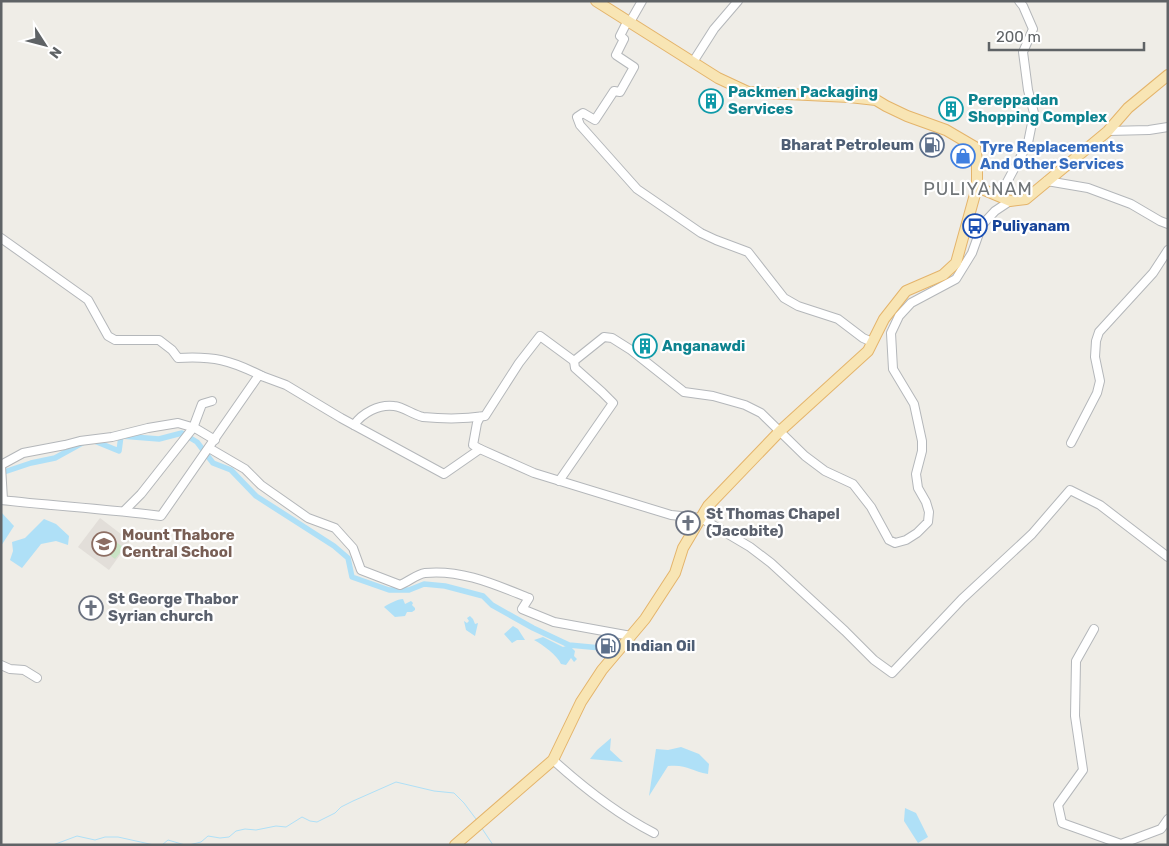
<svg xmlns="http://www.w3.org/2000/svg" width="1169" height="846" viewBox="0 0 1169 846" font-family="Rubik,sans-serif">
<style>
.education{fill:#e2ded9}
.green{fill:#cae4c6}
.water{fill:#afe0f7}
.lines{fill:none;stroke-linecap:round;stroke-linejoin:round}
.stream{stroke:#afe0f7;stroke-width:1}
.canal{stroke:#afe0f7;stroke-width:5.5}
.minor-casing{stroke:#b4b7ba;stroke-width:10}
.major-casing{stroke:#e4b46b;stroke-width:12}
.minor{stroke:#fff;stroke-width:8}
.major{stroke:#f8e5b4;stroke-width:10}
.labels{text-anchor:middle;stroke-width:4.5;stroke-linejoin:round;paint-order:stroke}
.culture-label{font-size:15px;font-weight:bold;fill:#0d838f;stroke:#fff;text-anchor:start}
.service-label{font-size:15px;font-weight:bold;fill:#4e5e75;stroke:#fff;text-anchor:end}
.shop-label{font-size:15px;font-weight:bold;fill:#366cbe;stroke:#fff;text-anchor:start}
.transit-label{font-size:15px;font-weight:bold;fill:#164399;stroke:#fff;text-anchor:start}
.worship-label{font-size:15px;font-weight:bold;fill:#5b616d;stroke:#fff;text-anchor:start}
.education-label{font-size:15px;font-weight:bold;fill:#785e54;stroke:#fff;text-anchor:start}
.quarter-label{font-size:18px;letter-spacing:1px;fill:#707578;stroke:#fff}
</style>
<rect width="100%" height="100%" fill="#efede7"/>
<path class="education" d="M100,518l30,23 -21,29 -31,-23z"/>
<path class="green" d="M107,535l17,13 -9,11 -16,-12z"/>
<g class="water">
<path d="M1,512l13,14 -13,20z"/>
<path d="M44,519l12,5 13,12 -1,9 -12,-4 -15,3 -19,24 -12,-8 3,-9 -1,-9 13,-4z"/>
<path d="M403,599l2,5 6,-3 2,2 -1,2 3,3v2l-3,2h-5l-2,4 -10,1 -11,-10c4,-3 14,-8 19,-8z"/>
<path d="M470,616l3,3 2,5 3,-1 -3,13 -9,-6 -2,-9 3,2 2,-2 -2,-3z"/>
<path d="M513,626l5,3 7,11h-8l-5,3 -8,-9z"/>
<path d="M543,637l20,10 6,-2 6,6 -1,5 3,3 -3,3 -3,-4 -5,7 -5,-1c-4,-9 -18,-19 -27,-24z"/>
<path d="M611,738l-1,12 13,12 -33,-3 7,-9z"/>
<path d="M681,747l18,7 10,10 -1,10c-17,-3 -21,-10 -40,-8l-19,30 7,-47 12,1z"/>
<path d="M905,808l11,5 12,24 -10,6 -14,-22z"/>
</g>
<g class="lines">
<g class="stream">
<path d="M481,827l12,18"/>
<path d="M53,845l24,-9 18,4 10,-3h13l36,8"/>
<path d="M162,845l6,-5 17,5"/>
<path d="M189,845l12,-3 7,-6 12,2 9,-1 7,-6 9,-2 11,1 20,-4 10,1 16,-10 8,4 7,1 18,-9 6,-6 12,-6 43,-19 38,9 20,2 10,10 12,16"/>
</g>
<g class="canal">
<path d="M92,440l27,11 2,-15 38,3 23,-6 15,9 16,21 18,7 25,26 78,50 14,12 4,19 37,13h20l15,-6 21,2 38,10 9,9 41,23 36,17 32,3"/>
<path d="M1,473l30,-10 24,-5 29,-16"/>
</g>
<g class="minor-casing">
<g id="minor">
<path d="M628,20l-8,16 4,3 -8,16 18,12 -14,25 -6,-1 -19,29 -12,-7 -6,4 3,8 57,64 64,44 15,7 32,12 36,46 14,8 40,13 25,19 9,4"/>
<path d="M630,22l12,-21"/>
<path d="M693,62l21,-33 24,-28"/>
<path d="M1108,131l41,-1 19,-3"/>
<path d="M1047,181l41,7 43,16 29,17 8,3"/>
<path d="M1000,195l28,-52 6,-30 -6,-23 -5,-38 10,-23 -10,-23 -4,-5"/>
<path d="M1,238l87,62 20,36 7,4h44l13,10 6,8c36,-2 52,2 84,18"/>
<path d="M480,417l-3,6 -4,22 7,4"/>
<path d="M354,425c8,-12 25,-21 40,-19 10,1 19,9 29,11 21,2 42,2 62,-1l34,-53 21,-27 34,25 30,-24 8,1 19,12 53,42 29,4 32,9 16,8 44,43 20,15 28,13 18,23 18,33 6,3 11,-3 11,-7 11,-11 1,-10 -3,-10 -8,-14 -2,-14 6,-23v-10l-8,-37 -21,-35 -2,-36 8,-17 12,-13 45,-24 16,-26 10,-28 13,-14 15,-10"/>
<path d="M1071,443l26,-50 3,-12 -5,-24 1,-16 3,-9 54,-59 15,-23"/>
<path d="M209,448l36,21 16,16 47,33 27,10 18,20 8,22 39,15c8,-3 17,-11 25,-12 36,-4 71,12 104,25l-7,11 32,13 77,14"/>
<path d="M1,465l22,-12 42,-8 15,-4 32,-4 36,-9 30,-5 17,5 20,12"/>
<path d="M1,466l2,34"/>
<path d="M559,481l54,-78 -11,-11 -27,-24 -1,-7"/>
<path d="M1,500c54,6 107,9 160,16l98,-141 27,10 55,33 103,56 36,-25 54,24 137,42 30,3 49,29 21,16 74,68 29,29 18,13 70,-74 70,-65 38,-44 30,15 68,52"/>
<path d="M124,511l17,-17 52,-66 9,-24 10,-3"/>
<path d="M1094,629l-18,32 -1,55 8,54 -25,35 4,18 59,21 40,-15 7,-10"/>
<path d="M1,665l9,4 14,1 13,8"/>
<path d="M553,760c31,28 64,54 101,73"/>
</g>
</g>
<g class="major-casing">
<g id="major">
<path d="M977,187l33,14 16,-2 82,-68 20,-23 40,-33"/>
<path d="M455,845l98,-85 28,-58 21,-32 43,-51 30,-46 8,-25 25,-42 72,-75 88,-80 16,-32 22,-28 37,-16 13,-12 21,-76v-27l-2,-13 -29,-17 -39,-14 -21,-10 -10,-6 -27,-3 -101,-5 -30,-14 -122,-77"/>
</g>
</g>
<use href="#minor" class="minor"/>
<use href="#major" class="major"/>
</g>
<defs>
<g id="building-ring" transform="scale(1.25)"><circle r="9.5" fill="#fff" stroke="#0f9aa8" stroke-width="1.5"/><path d="M-4-6H4V6H1V3H-1V6H-4ZM-2.5-4.3h1.7v1.8h-1.7ZM.8-4.3h1.7v1.8H.8ZM-2.5-1h1.7V.8h-1.7ZM.8-1h1.7V.8H.8Z" fill="#0f9aa8"/></g>
<g id="fuel-ring" transform="scale(1.25)"><circle r="9.5" fill="#fff" stroke="#5c6f8a" stroke-width="1.5"/><path d="M-5.5-6h7V0h2V4h1.3V-2.5L3-4.5l.8-.8L6-3V5H2.5V1h-1V6h-7ZM-4.2-4.7v3.2H.2V-4.7Z" fill="#5c6f8a"/></g>
<g id="shop-ring" transform="scale(1.25)"><circle r="9.5" fill="#fff" stroke="#3f7fe0" stroke-width="1.5"/><path d="M-5-2.5h2.3a2.7 3.5 0 0 1 5.4 0H5L5.5 6h-11ZM-1.5-2.5h3a1.5 2.3 0 0 0-3 0Z" fill="#3f7fe0"/></g>
<g id="bus-ring" transform="scale(1.25)"><circle r="9.5" fill="#fff" stroke="#1a4fb4" stroke-width="1.5"/><path d="M-5-6H5V4H4V6H2V4H-2V6H-4V4H-5ZM-3.5-4V0h7V-4ZM-3.5 1.2v1.5H-2V1.2ZM2 1.2v1.5H3.5V1.2Z" fill="#1a4fb4"/></g>
<g id="church-ring" transform="scale(1.25)"><circle r="9.5" fill="#fff" stroke="#6b7280" stroke-width="1.5"/><path d="M-1.2-6h2.4v3.5h3.3v2.4h-3.3V6h-2.4V-.1h-3.3v-2.4h3.3Z" fill="#6b7280"/></g>
<g id="school-ring" transform="scale(1.25)"><circle r="9.5" fill="#fff" stroke="#8d6e63" stroke-width="1.5"/><path d="M0-5L7-2L0 1L-7-2ZM-4 1L0 2.5L4 1V4Q0 6-4 4Z" fill="#8d6e63"/></g>
</defs>
<g fill-rule="evenodd">
<use href="#building-ring" x="711" y="101"/>
<use href="#building-ring" x="951" y="109"/>
<use href="#fuel-ring" x="932" y="145"/>
<use href="#shop-ring" x="963" y="156"/>
<use href="#bus-ring" x="975" y="226"/>
<use href="#building-ring" x="645" y="346"/>
<use href="#church-ring" x="688" y="523"/>
<use href="#school-ring" x="104" y="544"/>
<use href="#church-ring" x="91" y="608"/>
<use href="#fuel-ring" x="608" y="646"/>
</g>
<g class="labels">
<g class="culture-label">
<text x="728" y="97">Packmen Packaging<tspan x="728" dy="17">Services</tspan></text>
<text x="968" y="105">Pereppadan<tspan x="968" dy="17">Shopping Complex</tspan></text>
<text x="662" y="351">Anganawdi</text>
</g>
<g class="service-label">
<text x="914" y="150">Bharat Petroleum</text>
<text x="626" y="651" text-anchor="start">Indian Oil</text>
</g>
<g class="shop-label">
<text x="980" y="152">Tyre Replacements<tspan x="980" dy="17">And Other Services</tspan></text>
</g>
<g class="transit-label">
<text x="992" y="231">Puliyanam</text>
</g>
<g class="worship-label">
<text x="706" y="519">St Thomas Chapel<tspan x="706" dy="17">(Jacobite)</tspan></text>
<text x="108" y="604">St George Thabor<tspan x="108" dy="17">Syrian church</tspan></text>
</g>
<g class="education-label">
<text x="122" y="540">Mount Thabore<tspan x="122" dy="17">Central School</tspan></text>
</g>
<g class="quarter-label">
<text x="978" y="195">PULIYANAM</text>
</g>
</g>
<rect width="1169" height="846" fill="none" stroke="#5f6366" stroke-width="5"/>
<g transform="translate(45 45) rotate(126)" stroke="#ffffff" stroke-width="4" paint-order="stroke">
<path d="M0-4L9 19L0 12L-9 19Z" fill="#5f6366"/>
<text y="-8" font-size="14" font-weight="bold" text-anchor="middle" fill="#5f6366">N</text>
</g>
<path d="M989 42v8h155v-8" fill="none" stroke="#5f6366" stroke-width="2.5"/>
<text x="996" y="42" font-size="15" fill="#5f6366" stroke="#ffffff" stroke-width="4" paint-order="stroke">200 m</text>
</svg>
